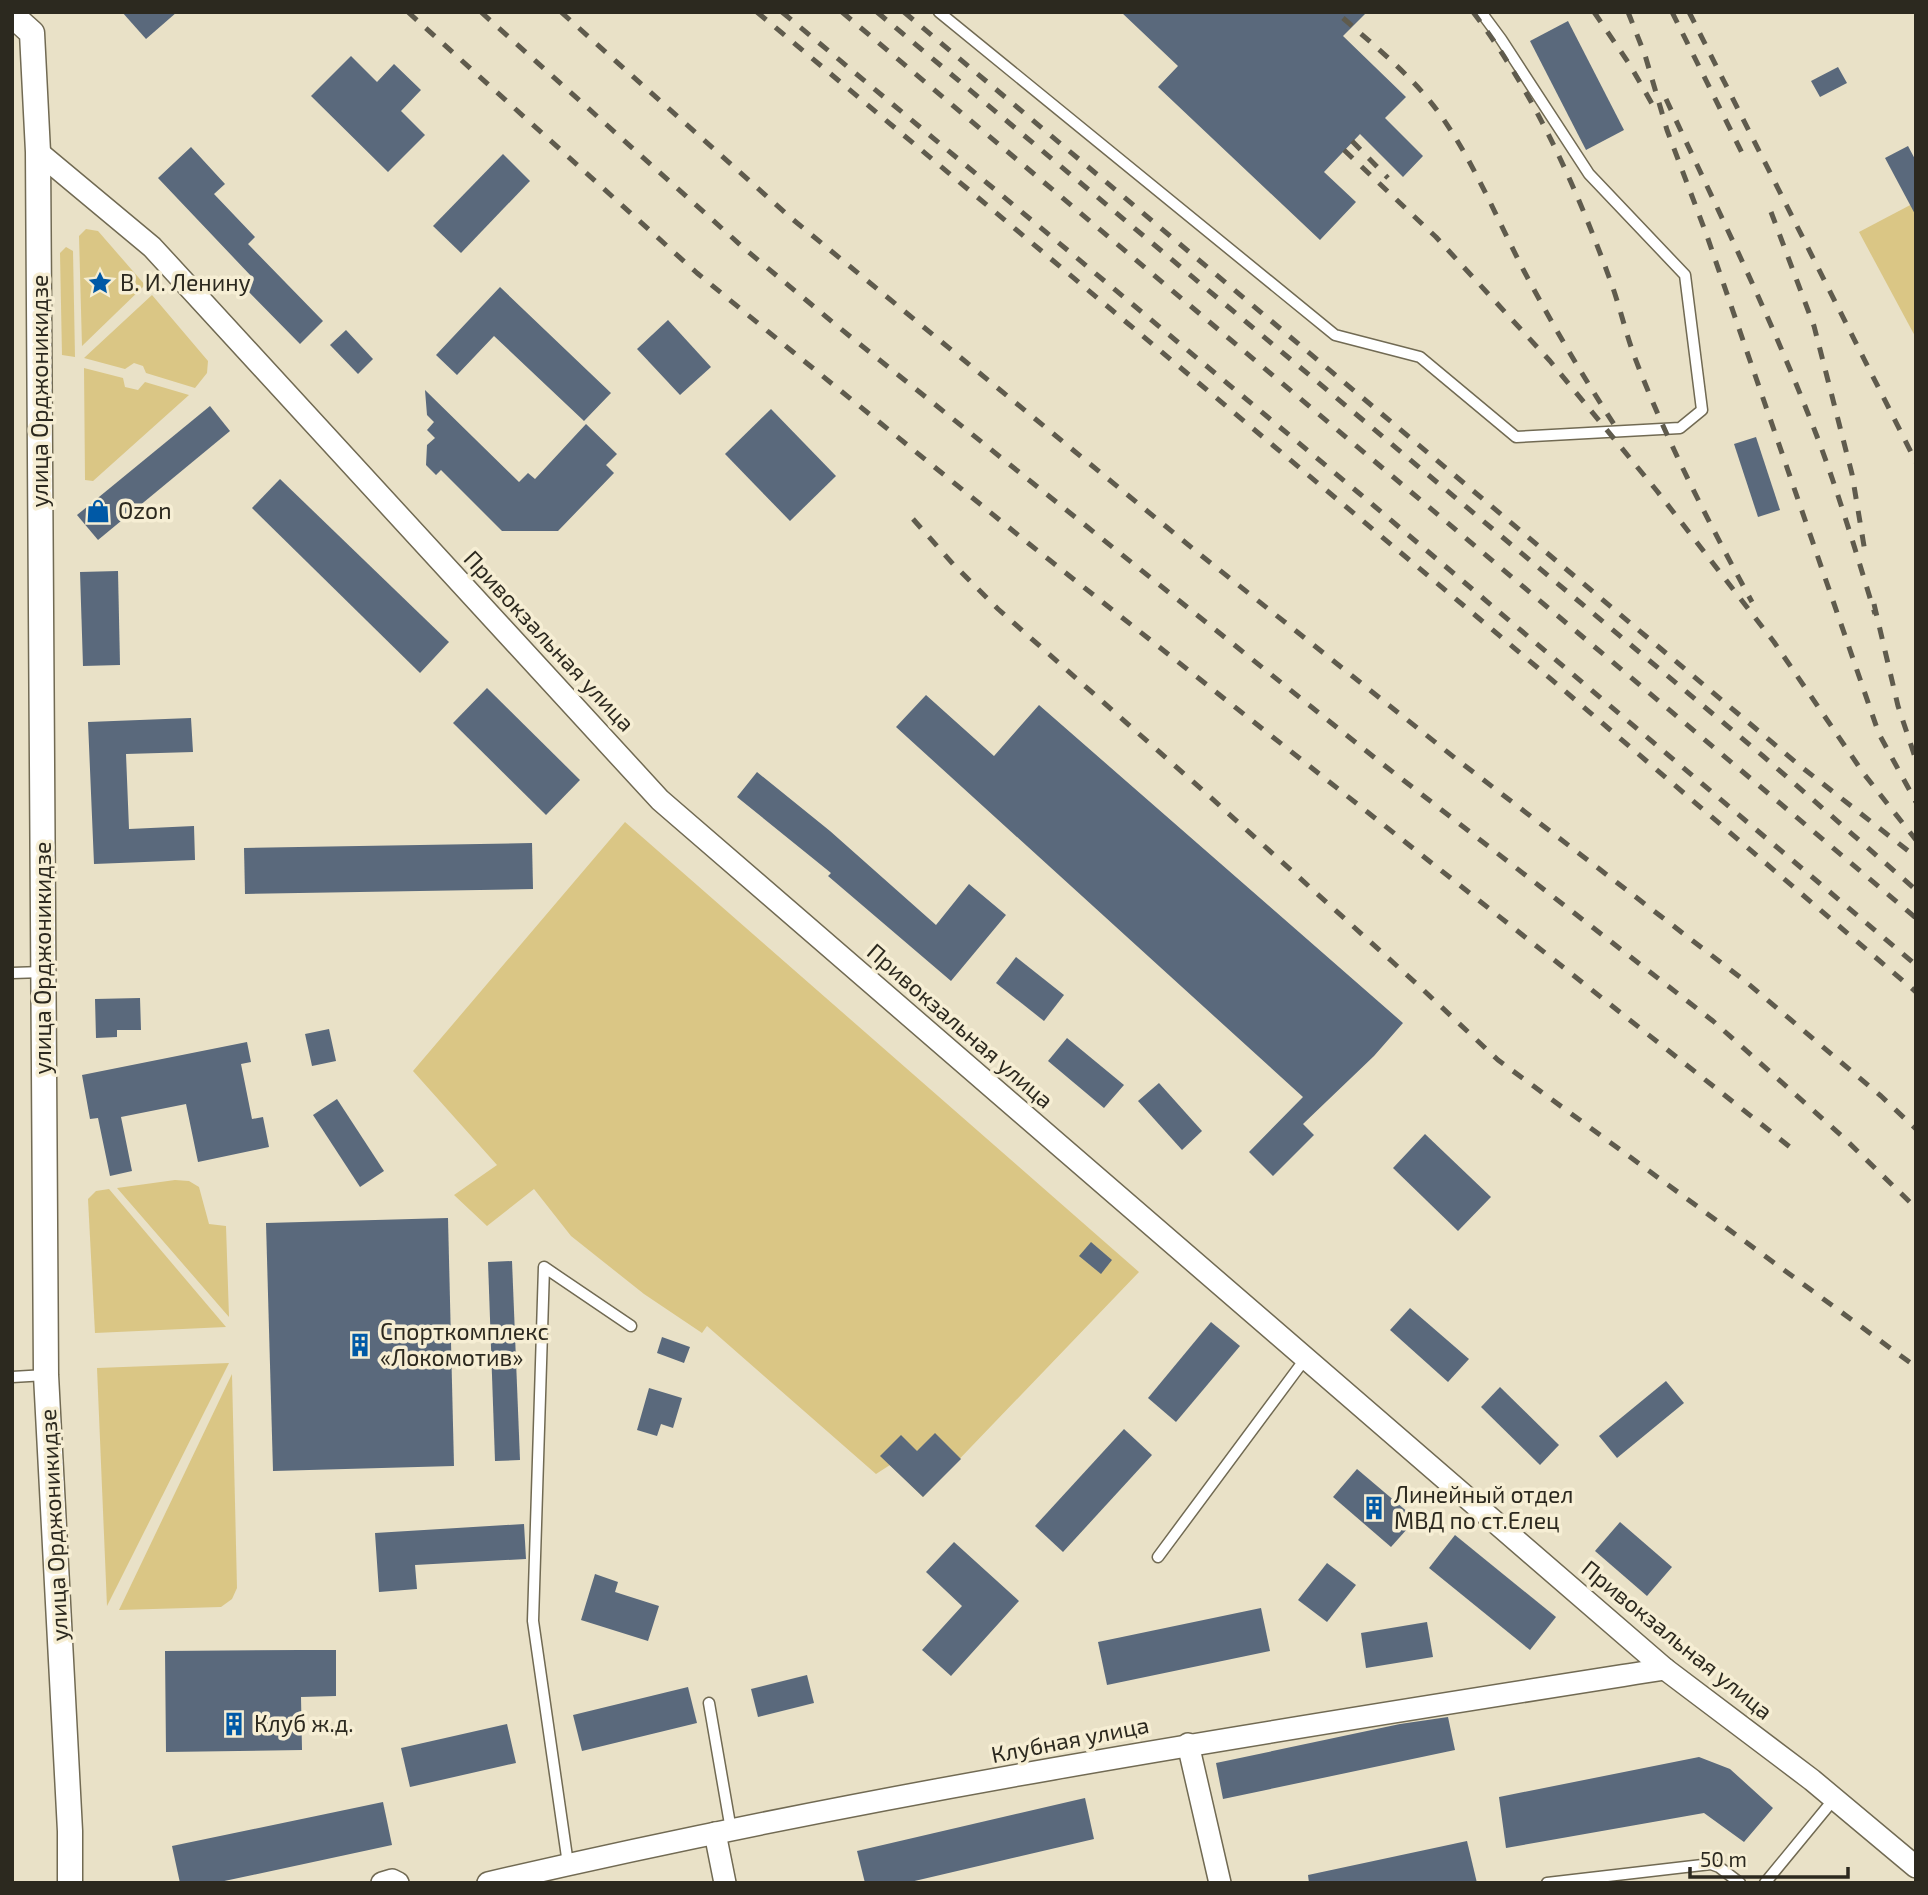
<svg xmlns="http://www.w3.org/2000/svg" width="1928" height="1895" viewBox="0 0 1928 1895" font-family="'Exo 2',sans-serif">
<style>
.green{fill:#dac685}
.building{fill:#5a697c}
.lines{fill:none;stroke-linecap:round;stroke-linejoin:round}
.service-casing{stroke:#716a53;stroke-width:13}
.minor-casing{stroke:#716a53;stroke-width:24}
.tertiary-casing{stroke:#716a53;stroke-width:27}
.service{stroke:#fff;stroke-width:10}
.minor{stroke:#fff;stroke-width:21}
.tertiary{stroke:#fff;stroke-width:24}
.rail{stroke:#5f5b4d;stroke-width:5;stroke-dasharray:12 12;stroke-linecap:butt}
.labels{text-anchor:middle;stroke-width:7;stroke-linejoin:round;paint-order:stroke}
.poi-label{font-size:23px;fill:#2c291f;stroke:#f6eed4;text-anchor:start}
.street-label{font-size:23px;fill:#2c291f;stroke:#f6eed4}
</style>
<rect width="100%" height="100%" fill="#e9e1c7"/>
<g class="green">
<path d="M1916,202v136l-57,-106z"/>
<path d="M86,229l12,2 47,54 -63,61 -3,-110z"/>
<path d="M66,247l7,4 2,106 -13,-2 -2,-102z"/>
<path d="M152,295l56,66 -1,12 -12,15 -49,-15 -3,-7 -9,-3 -9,6 -41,-11z"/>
<path d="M84,368l39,10 2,9 13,3 7,-8 44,13 -96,86 -8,-1z"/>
<path d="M625,822l514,450 -216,225 -33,-32 -14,9 -169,-148 -5,7 -58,-39 -73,-58 -37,-47 -47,37 -33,-31 43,-30 -84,-94z"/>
<path d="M175,1180l14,1 10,6 10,37 17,2 3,91 -112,-129z"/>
<path d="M109,1189l117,138 -131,6 -7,-134 8,-8z"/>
<path d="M229,1363l-122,243 -10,-238z"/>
<path d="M232,1374l5,214 -5,11 -11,8 -102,3z"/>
</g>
<g class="building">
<path d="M122,12h55l-31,27z"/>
<path d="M1121,12h246l-24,24 63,61 -21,21 38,38 -20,21 -43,-43 -36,38 32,30 -36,38 -162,-153 20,-21z"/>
<path d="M1568,21l56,109 -38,20 -56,-109z"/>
<path d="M351,56l26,26 17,-18 27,26 -20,21 24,24 -37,37 -77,-76z"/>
<path d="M1838,67l9,16 -27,14 -9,-16z"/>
<path d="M1908,146l8,15v55l-31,-58z"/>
<path d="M191,147l34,37 -11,10 41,43 -7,7 75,77 -23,23 -57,-58 9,-9 -94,-99z"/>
<path d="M503,154l27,27 -69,72 -28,-27z"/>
<path d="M500,287l111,106 -27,28 -90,-85 -37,39 -21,-20z"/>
<path d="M668,320l43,47 -31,28 -43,-46z"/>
<path d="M346,330l27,29 -15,15 -28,-29z"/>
<path d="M425,390l94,92 9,-9 7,6 51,-55 31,30 -11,11 8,8 -56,58h-56l-61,-61 -5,5 -10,-10 1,-20 8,-7 -8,-8 7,-8 -7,-7z"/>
<path d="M210,406l20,25 -132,109 -21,-25z"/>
<path d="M771,409l65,67 -46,45 -65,-67z"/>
<path d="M1756,437l24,73 -22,7 -24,-73z"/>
<path d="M280,479l169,163 -29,31 -168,-165z"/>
<path d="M118,571l2,94 -37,1 -3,-94z"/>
<path d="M487,688l93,92 -34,35 -93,-92z"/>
<path d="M926,695l68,61 45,-51 364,318 -29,33 -71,68 11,11 -41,41 -24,-24 54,-55 -407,-370z"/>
<path d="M191,718l2,34 -67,2 3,75 65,-3 1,34 -101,4 -6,-142z"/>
<path d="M757,772l73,59 106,94 33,-41 37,31 -55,66 -123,-105 3,-3 -94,-76z"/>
<path d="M532,843l1,46 -288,5 -1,-46z"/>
<path d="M1016,957l48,38 -20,26 -48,-38z"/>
<path d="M140,998l1,32h-24v7l-21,1 -1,-39z"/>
<path d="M329,1029l7,32 -24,5 -7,-32z"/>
<path d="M1067,1038l57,47 -20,23 -56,-47z"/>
<path d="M247,1042l4,20 -10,2 11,55 11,-2 6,30 -71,15 -12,-58 -65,13 11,54 -22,5 -12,-58 -8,1 -8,-44z"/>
<path d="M1159,1083l43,48 -20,19 -44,-49z"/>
<path d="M337,1099l47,72 -24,16 -47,-72z"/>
<path d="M1425,1134l66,63 -33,34 -65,-63z"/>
<path d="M448,1218l6,248 -181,5 -7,-248z"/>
<path d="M1091,1242l21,18 -11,14 -22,-18z"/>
<path d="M512,1261l8,199 -25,1 -7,-199z"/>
<path d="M1410,1308l59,51 -21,23 -58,-52z"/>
<path d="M1211,1322l29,24 -64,76 -28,-24z"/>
<path d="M662,1337l28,10 -6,16 -27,-10z"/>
<path d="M1666,1381l18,22 -67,55 -18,-22z"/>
<path d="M1500,1387l59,58 -19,20 -59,-58z"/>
<path d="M649,1388l33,10 -9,30 -12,-4 -4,12 -20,-6z"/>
<path d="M1124,1429l28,26 -89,97 -28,-26z"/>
<path d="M935,1433l26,26 -38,38 -43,-41 21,-21 16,16z"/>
<path d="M1357,1469l59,50 -25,28 -58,-50z"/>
<path d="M1620,1522l52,45 -25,29 -52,-45z"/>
<path d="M524,1524l2,35 -111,6 2,24 -38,3 -4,-59z"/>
<path d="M1455,1535l101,82 -26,33 -101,-82z"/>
<path d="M954,1542l65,59 -68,75 -29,-26 40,-44 -36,-34z"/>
<path d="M1327,1563l29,22 -29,37 -29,-22z"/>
<path d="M595,1574l23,8 -3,10 44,14 -11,35 -67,-21z"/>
<path d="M1261,1608l9,43 -163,34 -9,-43z"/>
<path d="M1427,1622l6,35 -67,11 -5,-35z"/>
<path d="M301,1650h35v46l-35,1 1,53 -136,2 -1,-101z"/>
<path d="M807,1675l7,28 -56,14 -7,-28z"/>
<path d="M688,1687l9,36 -115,28 -9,-36z"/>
<path d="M1448,1717l7,33 -232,49 -7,-36 184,-39z"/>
<path d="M507,1724l9,39 -106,24 -9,-39z"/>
<path d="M1699,1757l31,12 43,39 -29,34 -40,-29 -198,35 -7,-51z"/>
<path d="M1085,1798l9,41 -188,44h-41l-8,-32z"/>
<path d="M383,1802l9,43 -177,38h-35l-8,-37z"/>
<path d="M1467,1841l10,42h-168l-1,-8z"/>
</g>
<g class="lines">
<g class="service-casing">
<g id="service">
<path d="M939,12l396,323 85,22 96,80 164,-9 22,-18 -17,-135 -96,-101 -88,-135 -20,-27"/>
<path d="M12,973l31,-1"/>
<path d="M12,1377l34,-2"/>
<path d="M1158,1557l147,-198"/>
<path d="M709,1703l22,127"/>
<path d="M568,1864l-35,-243 11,-354 87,59"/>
<path d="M1547,1883l164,-19 8,3 21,16"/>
<path d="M1765,1883l69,-84"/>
</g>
</g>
<g class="minor-casing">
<g id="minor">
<path d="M38,152l114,95 508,553 1005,869 147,111 104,87"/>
<path d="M1188,1744l32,139"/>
<path d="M715,1833l10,50"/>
<path d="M382,1883l10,-3 6,3"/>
<path d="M488,1883c388,-91 783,-152 1177,-214"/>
</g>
</g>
<g class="tertiary-casing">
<path id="tertiary" d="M12,15l20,18 6,119 8,1223 24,456v52"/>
</g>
<use href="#service" class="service"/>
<use href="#minor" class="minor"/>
<use href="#tertiary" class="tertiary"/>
<g class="rail">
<path d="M408,12l289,261 96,79 235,191 762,604"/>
<path d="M481,12l265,238 90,75 544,437 333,259 130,116 73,71"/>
<path d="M561,12l230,206 406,334 258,206 290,223 136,115 35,33"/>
<path d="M757,12l781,656 378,324"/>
<path d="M782,12l578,482 556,471"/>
<path d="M842,12l1074,906"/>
<path d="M877,12l886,744 153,134"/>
<path d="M904,12l895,753 117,92"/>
<path d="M1473,12c60,79 102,172 136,265 10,26 16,54 26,81 32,84 74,165 117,244"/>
<path d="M1594,12l36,53 25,44"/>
<path d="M1628,12l17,43 22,75 40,106 172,498 37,68"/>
<path d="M1672,12l74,149"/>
<path d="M1689,12l227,450"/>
<path d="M1343,18c36,32 74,62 101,102 32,47 54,101 80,151 29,55 61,109 95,161"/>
<path d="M1666,99c48,103 99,206 141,312 27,66 47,135 68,203"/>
<path d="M1352,141l36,37"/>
<path d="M1344,150l92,87 114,124 107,130 117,151 90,132 52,66"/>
<path d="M1771,212l43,114 38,148 13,78"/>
<path d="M913,519l40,45 45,45 210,186 210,190 80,75 418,307"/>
<path d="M1874,604l24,102 18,54"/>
</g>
</g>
<defs>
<g id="sight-bare" transform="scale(1.89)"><path d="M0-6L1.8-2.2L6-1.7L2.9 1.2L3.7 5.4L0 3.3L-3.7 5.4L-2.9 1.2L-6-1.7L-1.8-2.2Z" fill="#0059a6" stroke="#f6eed4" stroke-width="2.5" paint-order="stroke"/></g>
<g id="shop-bare" transform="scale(1.89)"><path d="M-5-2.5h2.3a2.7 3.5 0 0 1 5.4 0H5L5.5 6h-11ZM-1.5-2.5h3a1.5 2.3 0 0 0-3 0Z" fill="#0059a6" stroke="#f6eed4" stroke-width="2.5" paint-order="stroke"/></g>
<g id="building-bare" transform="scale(1.89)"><path d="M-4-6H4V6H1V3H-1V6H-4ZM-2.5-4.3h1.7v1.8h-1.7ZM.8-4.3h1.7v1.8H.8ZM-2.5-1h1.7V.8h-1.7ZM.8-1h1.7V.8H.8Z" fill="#0059a6" stroke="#f6eed4" stroke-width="2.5" paint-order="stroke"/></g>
</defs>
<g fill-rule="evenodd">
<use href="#sight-bare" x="100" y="283"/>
<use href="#shop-bare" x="98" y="511"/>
<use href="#building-bare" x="360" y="1345"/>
<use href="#building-bare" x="1374" y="1508"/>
<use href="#building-bare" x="234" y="1724"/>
</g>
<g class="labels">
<g class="poi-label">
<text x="120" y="291">В. И. Ленину</text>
<text x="118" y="519">Ozon</text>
<text x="380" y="1340">Спорткомплекс<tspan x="380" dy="26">«Локомотив»</tspan></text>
<text x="1394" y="1503">Линейный отдел<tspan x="1394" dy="26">МВД по ст.Елец</tspan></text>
<text x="254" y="1732">Клуб ж.д.</text>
</g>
<g class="street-label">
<text transform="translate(40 391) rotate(-90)" y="8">улица Орджоникидзе</text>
<text transform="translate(549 641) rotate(47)" y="8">Привокзальная улица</text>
<text transform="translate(43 958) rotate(-90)" y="8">улица Орджоникидзе</text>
<text transform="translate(960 1026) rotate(41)" y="8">Привокзальная улица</text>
<text transform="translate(54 1525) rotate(-93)" y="8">улица Орджоникидзе</text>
<text transform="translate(1677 1640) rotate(39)" y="8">Привокзальная улица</text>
<text transform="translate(1070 1740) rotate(-11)" y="8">Клубная улица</text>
</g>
</g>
<rect width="1928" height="1895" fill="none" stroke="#2c291f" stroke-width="28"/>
<path d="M1690 1867v10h158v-10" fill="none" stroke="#2c291f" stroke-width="3.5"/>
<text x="1700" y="1867" font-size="21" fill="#2c291f" stroke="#f6eed4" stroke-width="5" paint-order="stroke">50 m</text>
</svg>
